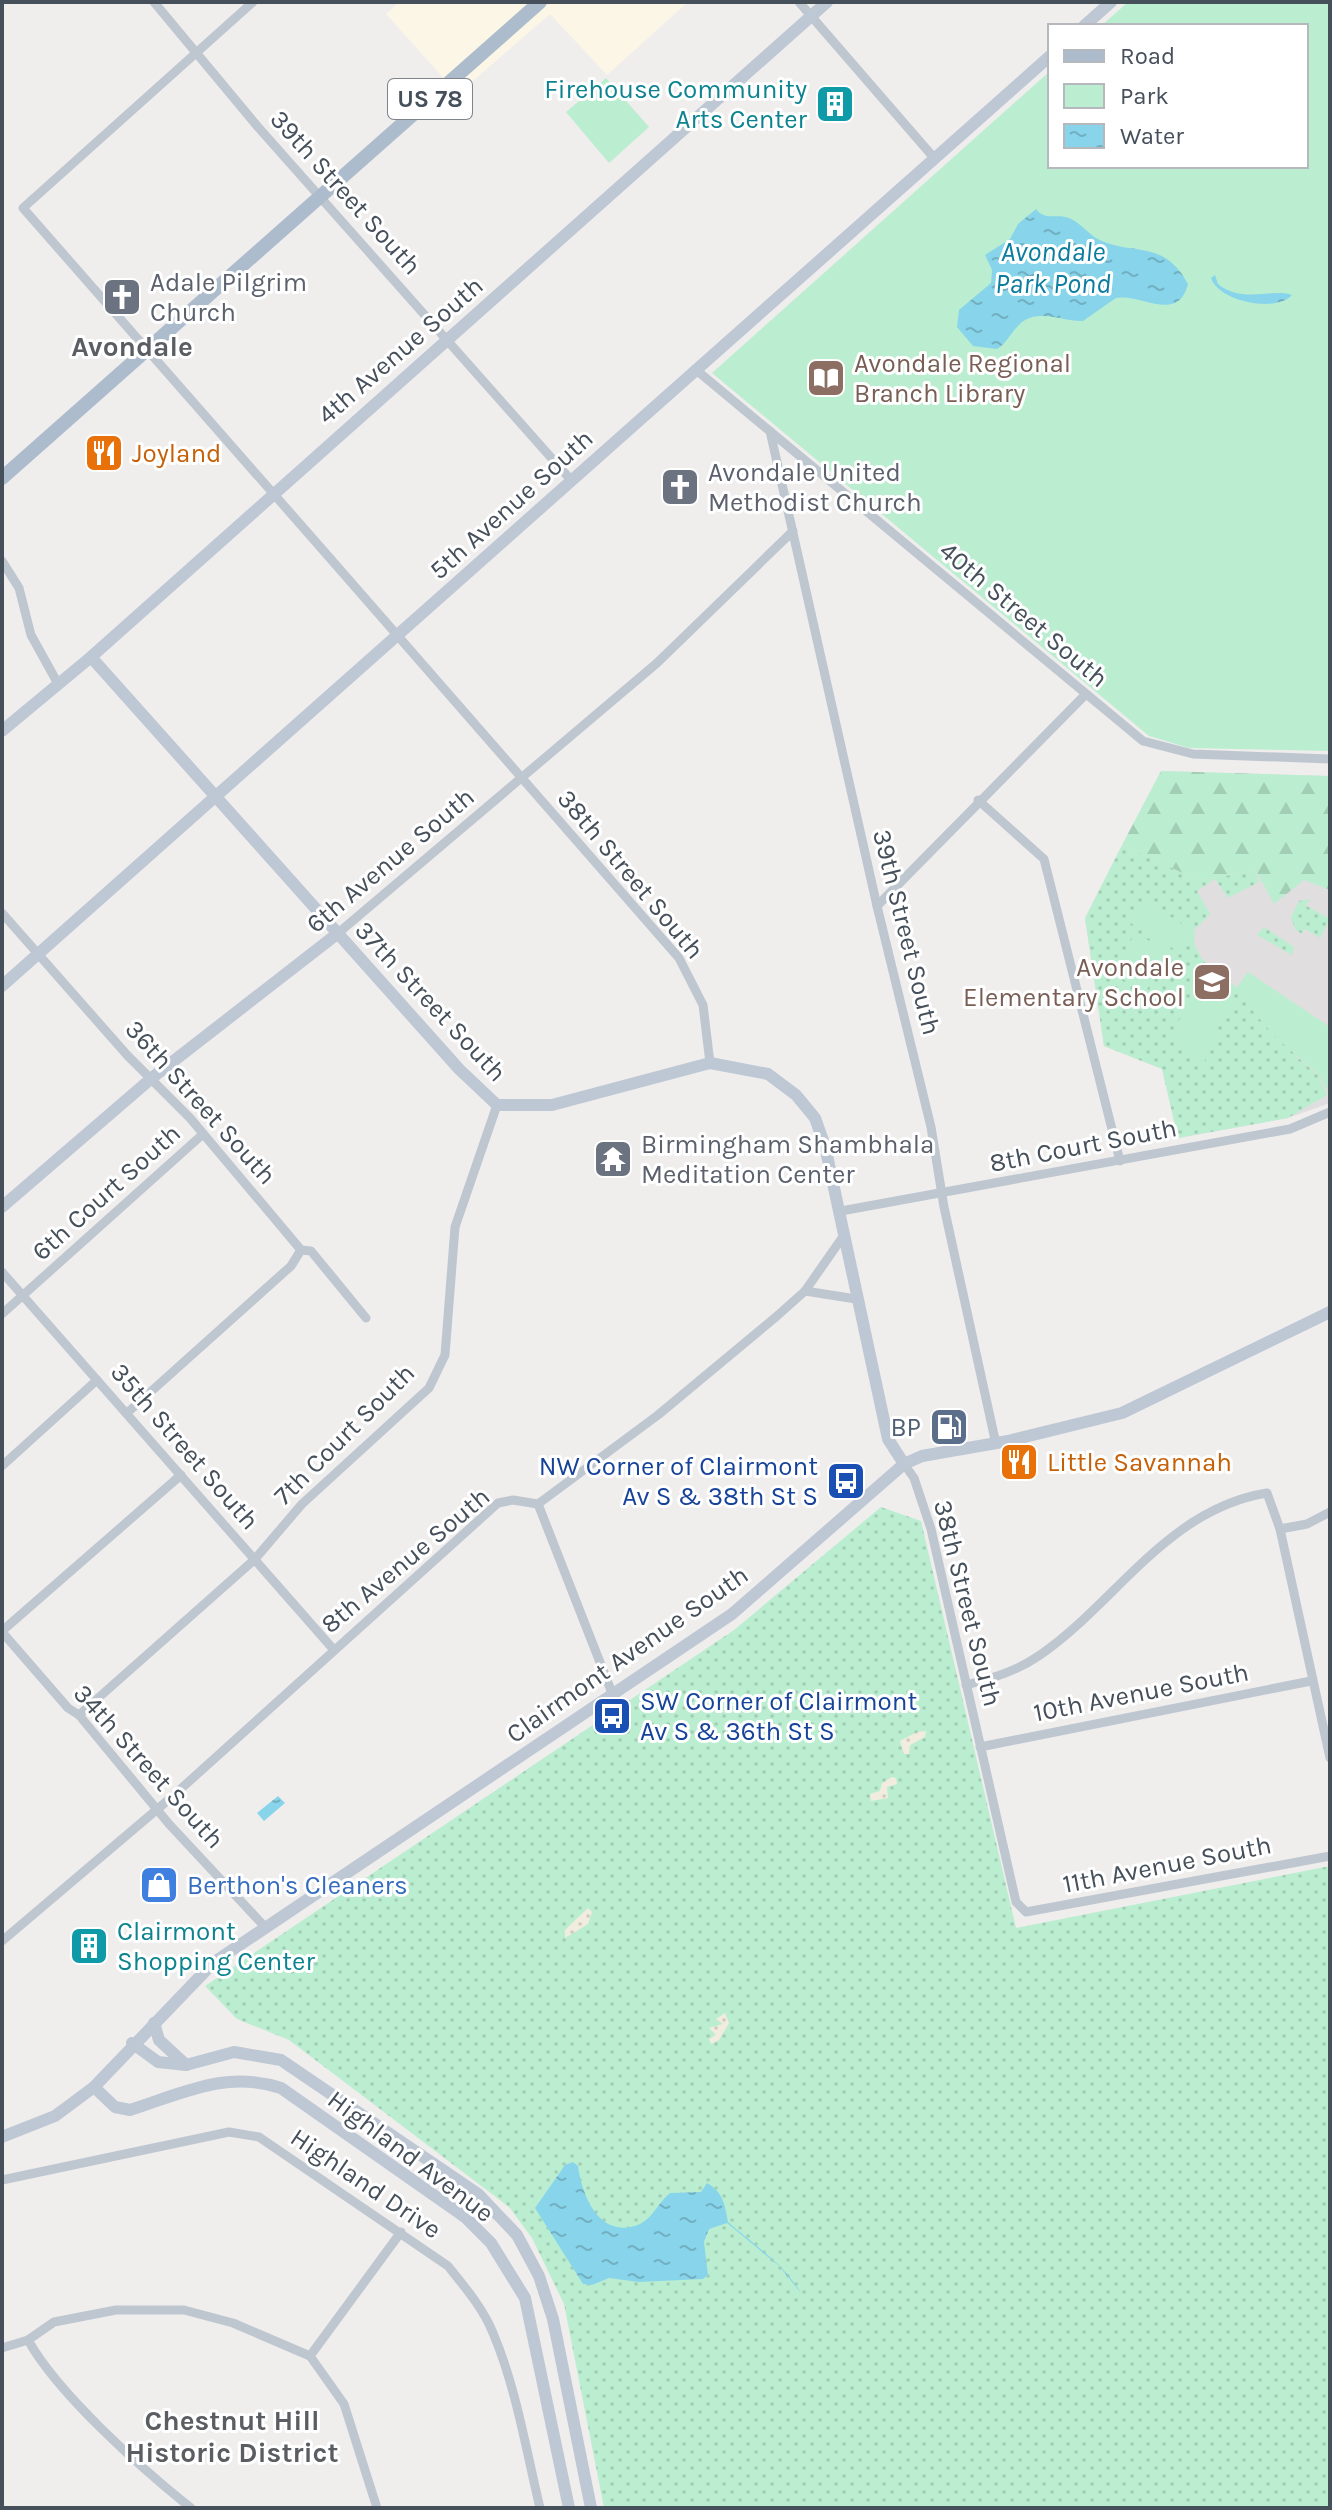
<svg xmlns="http://www.w3.org/2000/svg" width="1332" height="2510" viewBox="0 0 1332 2510" font-family="Karla,sans-serif">
<style>
.commercial{fill:#fbf6e6}
.education{fill:#e1dedf}
.grass{fill:url(#grass-dots)}
.forest{fill:url(#forest-firs)}
.sand{fill:url(#sand-dots)}
.green{fill:#bbeed0}
.water{fill:url(#water-ripples)}
.lines{fill:none;stroke-linecap:round;stroke-linejoin:round}
.street{stroke:#bec7d0;stroke-width:9}
.secondary{stroke:#bec8d4;stroke-width:12}
.primary{stroke:#adbccc;stroke-width:14}
.labels{text-anchor:middle;stroke-width:6;stroke-linejoin:round;paint-order:stroke}
.shield{fill:#fff;stroke:#7e848c;stroke-width:2}
.shield-label{font-size:24px;font-weight:bold;fill:#46505b}
.culture-label{font-size:26px;fill:#0d838f;stroke:#fff;text-anchor:end}
.street-label{font-size:26px;fill:#46505b;stroke:#fff}
.worship-label{font-size:26px;fill:#5b616d;stroke:#fff;text-anchor:start}
.education-label{font-size:26px;fill:#785e54;stroke:#fff;text-anchor:start}
.food-label{font-size:26px;fill:#c56008;stroke:#fff;text-anchor:start}
.service-label{font-size:26px;fill:#4e5e75;stroke:#fff;text-anchor:end}
.transit-label{font-size:26px;fill:#164399;stroke:#fff;text-anchor:end}
.shop-label{font-size:26px;fill:#366cbe;stroke:#fff;text-anchor:start}
.water-label{font-size:28px;font-style:italic;fill:#0d7d9f;stroke:#fff}
.neighbourhood-label{font-size:28px;font-weight:bold;fill:#5a5e62;stroke:#fff}
</style>
<defs>
<pattern id="grass-dots" width="8" height="8" patternUnits="userSpaceOnUse" patternTransform="scale(2)"><rect width="8" height="8" fill="#bbeed0"/><path d="M2 2h.1M6 6h.1" fill="none" stroke="#a2ceb5" stroke-width="1.8" stroke-linecap="round"/></pattern>
<pattern id="forest-firs" width="22" height="20" patternUnits="userSpaceOnUse" patternTransform="scale(2)"><rect width="22" height="20" fill="#bbeed0"/><path d="M5 1l3.5 6h-7zM16 11l3.5 6h-7z" fill="#a2ceb5"/></pattern>
<pattern id="sand-dots" width="8" height="8" patternUnits="userSpaceOnUse" patternTransform="scale(2)"><rect width="8" height="8" fill="#f2ecde"/><path d="M2 2h.1M6 6h.1" fill="none" stroke="#d1ccc1" stroke-width="1.8" stroke-linecap="round"/></pattern>
<pattern id="water-ripples" width="26" height="14" patternUnits="userSpaceOnUse" patternTransform="scale(2)"><rect width="26" height="14" fill="#88d5eb"/><path d="M2 4q2-2 4 0t4 0M15 11q2-2 4 0t4 0" fill="none" stroke="#71afc1"/></pattern>
</defs>
<rect width="100%" height="100%" fill="#f0eded"/>
<path class="commercial" d="M399,2h289l-81,73 -57,-61 -92,80 -72,-80z"/>
<path class="education" d="M1161,771l169,5v327l-42,15 -110,20 -16,-69 -58,-23 -19,-128z"/>
<g class="grass">
<path d="M1122,845l76,35 58,-9 3,11 -31,16 -13,-19 -18,12 13,23 -15,15 -1,14 8,16 50,41 44,56 22,19 9,20 -39,23 -110,20 -16,-69 -58,-23 -19,-128z"/>
<path d="M1311,899l-6,6 25,14 -10,19 -15,-9 -3,5 -7,-5 -4,-12 8,-16z"/>
<path d="M1264,927l30,20 -2,8 -35,-20z"/>
<path d="M881,1507l40,14 95,407 314,-62v642h-726l-40,-204 -32,-66 -23,-31 -220,-167 -52,-21 -32,-33 529,-356z"/>
</g>
<path class="forest" d="M1161,771l169,5v114l-26,-10 -30,24 -18,-33 -58,9 -76,-35z"/>
<g class="sand">
<path d="M926,1731l-1,6 -15,8 -1,9h-5l-4,-13 17,-9z"/>
<path d="M892,1777l4,1 1,6 -10,3 1,11 -17,3 -1,-7 10,-3 2,-8z"/>
<path d="M588,1908l4,4 -4,12 -23,14v-8z"/>
<path d="M725,2013l4,10 -10,17 -8,4 -2,-5 7,-4 -7,-7 14,-4 -7,-5z"/>
</g>
<g class="green">
<path d="M1128,2h202v749l-141,-3 -40,-12 -437,-363 338,-302v95h256v-140h-205z"/>
<path d="M606,78l43,49 -40,36 -43,-51z"/>
<path d="M1143,900l49,30 -13,22 -50,-30z"/>
<path d="M1135,933l33,18 -22,40 -33,-17z"/>
<path d="M1248,972l82,55v68l-12,-21 -43,-37 -40,-47z"/>
<path d="M1222,988l2,13 12,-2 1,6 -12,3 -21,55 -35,-26 27,-46z"/>
</g>
<g class="water">
<path d="M1036,209c10,13 22,3 35,10 9,4 16,13 25,19 33,19 67,-1 92,46 -10,40 -47,9 -72,14l-33,23c-20,1 -47,-14 -64,4 -9,8 -11,17 -22,24l-24,-3 -16,-19 2,-17 32,-27 1,-13 -7,-15 25,-16 8,-15z"/>
<path d="M1215,275l3,9c24,20 56,4 74,11 -15,18 -73,7 -81,-17z"/>
<path d="M278,1796l7,7 -21,18 -7,-8z"/>
<path d="M573,2162l5,4c4,30 22,75 62,58 13,-6 19,-23 30,-31l31,-1 6,-9c16,9 18,22 21,39 26,23 55,41 73,71l-22,-27 -52,-43 -18,6 -5,13 4,33 -5,4 -64,3 -30,-4 -17,7 -9,-1 -48,-76 30,-43z"/>
</g>
<g class="lines">
<g class="street">
<path d="M154,2l104,125 313,353"/>
<path d="M253,2l-230,206c219,250 438,499 656,750l24,47 7,58"/>
<path d="M799,2l136,157"/>
<path d="M695,369l448,372 50,13 137,5"/>
<path d="M770,431l107,475 54,221 13,80 52,237"/>
<path d="M2,561l17,27 12,47 26,47"/>
<path d="M978,800l66,59 76,302"/>
<path d="M877,906l209,-212"/>
<path d="M2,913l125,142 63,63 111,132 10,1 55,67"/>
<path d="M337,934l320,-271 136,-132"/>
<path d="M841,1211l449,-82 40,-17"/>
<path d="M2,1272l332,378"/>
<path d="M805,1291l51,8"/>
<path d="M2,1314l201,-180"/>
<path d="M127,1413l164,-147 10,-16"/>
<path d="M904,1464l10,14 17,51 85,373 10,10 304,-56"/>
<path d="M2,1466l95,-86"/>
<path d="M538,1504l74,189"/>
<path d="M1280,1529l27,-5 23,-12"/>
<path d="M2,1631l179,-156"/>
<path d="M2,1632l66,76 11,7 90,109 96,103"/>
<path d="M966,1685c27,-7 51,-14 74,-30 76,-52 127,-146 227,-162l13,36 50,229"/>
<path d="M79,1715l176,-156 47,-55 127,-116 16,-33 10,-128 42,-122"/>
<path d="M980,1747l331,-66"/>
<path d="M2,1941l172,-146 324,-292 15,-3 25,4 120,-89 119,-99 28,-25 37,-53"/>
<path d="M2,2180l227,-48 30,5 189,129c16,20 35,42 45,67 23,54 33,117 47,175"/>
<path d="M28,2340c30,54 114,129 163,168"/>
<path d="M2,2348l26,-8 26,-18 62,-12h68l49,13 77,33 34,48 33,104"/>
<path d="M310,2356l91,-124"/>
</g>
<g class="secondary">
<path d="M1084,26l27,-24"/>
<path d="M91,657l368,412 38,36h55l158,-42 58,11 28,21 19,23 10,28 63,293 16,25"/>
<path d="M2,731l89,-74 736,-655"/>
<path d="M2,986l1048,-930"/>
<path d="M2,1207l151,-130 184,-143"/>
<path d="M154,2023l5,17 27,25 48,-13 47,8 197,134 39,41 22,41 14,43 38,189"/>
<path d="M132,2043l26,19 28,3"/>
<path d="M94,2087l21,20 15,3c54,-17 95,-40 151,-22l184,129 26,26 34,55 44,210"/>
<path d="M2,2137l53,-21 39,-29 119,-124 519,-349 172,-150 18,-8 86,-15 114,-28 208,-101"/>
</g>
<path class="primary" d="M2,478l538,-476"/>
</g>
<defs>
<g id="building-square" transform="scale(2)"><rect x="-9" y="-9" width="18" height="18" rx="4" fill="#0f9aa8" stroke="#fff"/><path d="M-4-6H4V6H1V3H-1V6H-4ZM-2.5-4.3h1.7v1.8h-1.7ZM.8-4.3h1.7v1.8H.8ZM-2.5-1h1.7V.8h-1.7ZM.8-1h1.7V.8H.8Z" fill="#fff"/></g>
<g id="church-square" transform="scale(2)"><rect x="-9" y="-9" width="18" height="18" rx="4" fill="#6b7280" stroke="#fff"/><path d="M-1.2-6h2.4v3.5h3.3v2.4h-3.3V6h-2.4V-.1h-3.3v-2.4h3.3Z" fill="#fff"/></g>
<g id="library-square" transform="scale(2)"><rect x="-9" y="-9" width="18" height="18" rx="4" fill="#8d6e63" stroke="#fff"/><path d="M-6-4Q-3-5.5-.7-3.5V5Q-3 3-6 4ZM6-4Q3-5.5 .7-3.5V5Q3 3 6 4Z" fill="#fff"/></g>
<g id="restaurant-square" transform="scale(2)"><rect x="-9" y="-9" width="18" height="18" rx="4" fill="#e8710a" stroke="#fff"/><path d="M-5-6h1v4h1v-4h1v4h1v-4h1v5L-1.5 .5V6h-2V.5L-5-1ZM5-6V6H3V1.5H1.5Q1.5-4 5-6Z" fill="#fff"/></g>
<g id="school-square" transform="scale(2)"><rect x="-9" y="-9" width="18" height="18" rx="4" fill="#8d6e63" stroke="#fff"/><path d="M0-5L7-2L0 1L-7-2ZM-4 1L0 2.5L4 1V4Q0 6-4 4Z" fill="#fff"/></g>
<g id="temple-square" transform="scale(2)"><rect x="-9" y="-9" width="18" height="18" rx="4" fill="#6b7280" stroke="#fff"/><path d="M0-6L5-2H3V0L6.5 2.5H4V6H1.5V3h-3V6H-4V2.5H-6.5L-3 0V-2H-5Z" fill="#fff"/></g>
<g id="fuel-square" transform="scale(2)"><rect x="-9" y="-9" width="18" height="18" rx="4" fill="#5c6f8a" stroke="#fff"/><path d="M-5.5-6h7V0h2V4h1.3V-2.5L3-4.5l.8-.8L6-3V5H2.5V1h-1V6h-7ZM-4.2-4.7v3.2H.2V-4.7Z" fill="#fff"/></g>
<g id="bus-square" transform="scale(2)"><rect x="-9" y="-9" width="18" height="18" rx="4" fill="#1a4fb4" stroke="#fff"/><path d="M-5-6H5V4H4V6H2V4H-2V6H-4V4H-5ZM-3.5-4V0h7V-4ZM-3.5 1.2v1.5H-2V1.2ZM2 1.2v1.5H3.5V1.2Z" fill="#fff"/></g>
<g id="shop-square" transform="scale(2)"><rect x="-9" y="-9" width="18" height="18" rx="4" fill="#3f7fe0" stroke="#fff"/><path d="M-5-2.5h2.3a2.7 3.5 0 0 1 5.4 0H5L5.5 6h-11ZM-1.5-2.5h3a1.5 2.3 0 0 0-3 0Z" fill="#fff"/></g>
</defs>
<g fill-rule="evenodd">
<use href="#building-square" x="835" y="104"/>
<use href="#church-square" x="122" y="297"/>
<use href="#library-square" x="826" y="378"/>
<use href="#restaurant-square" x="104" y="453"/>
<use href="#church-square" x="680" y="487"/>
<use href="#school-square" x="1212" y="982"/>
<use href="#temple-square" x="613" y="1159"/>
<use href="#fuel-square" x="949" y="1427"/>
<use href="#restaurant-square" x="1019" y="1462"/>
<use href="#bus-square" x="846" y="1481"/>
<use href="#bus-square" x="612" y="1716"/>
<use href="#shop-square" x="159" y="1885"/>
<use href="#building-square" x="89" y="1946"/>
</g>
<g class="labels">
<rect class="shield" x="388" y="79" width="84" height="40" rx="6"/>
<g class="shield-label">
<text x="430" y="107">US 78</text>
</g>
<g class="culture-label">
<text x="807" y="98">Firehouse Community<tspan x="807" dy="30">Arts Center</tspan></text>
<text x="117" y="1940" text-anchor="start">Clairmont<tspan x="117" dy="30">Shopping Center</tspan></text>
</g>
<g class="street-label">
<text transform="translate(346 192) rotate(48)" y="9">39th Street South</text>
<text transform="translate(400 350) rotate(-41)" y="9">4th Avenue South</text>
<text transform="translate(511 504) rotate(-42)" y="9">5th Avenue South</text>
<text transform="translate(1024 614) rotate(40)" y="9">40th Street South</text>
<text transform="translate(390 860) rotate(-40)" y="9">6th Avenue South</text>
<text transform="translate(631 874) rotate(50)" y="9">38th Street South</text>
<text transform="translate(907 932) rotate(76)" y="9">39th Street South</text>
<text transform="translate(431 1001) rotate(47)" y="9">37th Street South</text>
<text transform="translate(201 1102) rotate(48)" y="9">36th Street South</text>
<text transform="translate(1083 1145) rotate(-11)" y="9">8th Court South</text>
<text transform="translate(106 1192) rotate(-42)" y="9">6th Court South</text>
<text transform="translate(344 1434) rotate(-45)" y="9">7th Court South</text>
<text transform="translate(185 1446) rotate(49)" y="9">35th Street South</text>
<text transform="translate(405 1560) rotate(-40)" y="9">8th Avenue South</text>
<text transform="translate(968 1603) rotate(76)" y="9">38th Street South</text>
<text transform="translate(627 1654) rotate(-35)" y="9">Clairmont Avenue South</text>
<text transform="translate(1141 1692) rotate(-11)" y="9">10th Avenue South</text>
<text transform="translate(149 1766) rotate(48)" y="9">34th Street South</text>
<text transform="translate(1167 1864) rotate(-11)" y="9">11th Avenue South</text>
<text transform="translate(411 2156) rotate(37)" y="9">Highland Avenue</text>
<text transform="translate(366 2183) rotate(34)" y="9">Highland Drive</text>
</g>
<g class="worship-label">
<text x="150" y="291">Adale Pilgrim<tspan x="150" dy="30">Church</tspan></text>
<text x="708" y="481">Avondale United<tspan x="708" dy="30">Methodist Church</tspan></text>
<text x="641" y="1153">Birmingham Shambhala<tspan x="641" dy="30">Meditation Center</tspan></text>
</g>
<g class="education-label">
<text x="854" y="372">Avondale Regional<tspan x="854" dy="30">Branch Library</tspan></text>
<text x="1184" y="976" text-anchor="end">Avondale<tspan x="1184" dy="30">Elementary School</tspan></text>
</g>
<g class="food-label">
<text x="132" y="462">Joyland</text>
<text x="1047" y="1471">Little Savannah</text>
</g>
<g class="service-label">
<text x="921" y="1436">BP</text>
</g>
<g class="transit-label">
<text x="818" y="1475">NW Corner of Clairmont<tspan x="818" dy="30">Av S &amp; 38th St S</tspan></text>
<text x="640" y="1710" text-anchor="start">SW Corner of Clairmont<tspan x="640" dy="30">Av S &amp; 36th St S</tspan></text>
</g>
<g class="shop-label">
<text x="187" y="1894">Berthon's Cleaners</text>
</g>
<g class="water-label">
<text x="1053" y="261">Avondale<tspan x="1053" dy="32">Park Pond</tspan></text>
</g>
<g class="neighbourhood-label">
<text x="132" y="356">Avondale</text>
<text x="232" y="2430">Chestnut Hill<tspan x="232" dy="32">Historic District</tspan></text>
</g>
</g>
<rect width="1332" height="2510" fill="none" stroke="#46505b" stroke-width="8"/>
<rect x="1048" y="24" width="260" height="144" fill="#ffffff" stroke="#b5b9bd" stroke-width="2"/>
<rect x="1064" y="50" width="40" height="12" fill="#adbccc" stroke="#b5b9bd" stroke-width="2"/>
<text x="1120" y="64" font-size="24" fill="#46505b">Road</text>
<rect x="1064" y="84" width="40" height="24" fill="#bbeed0" stroke="#b5b9bd" stroke-width="2"/>
<text x="1120" y="104" font-size="24" fill="#46505b">Park</text>
<rect x="1064" y="124" width="40" height="24" fill="url(#water-ripples)" stroke="#b5b9bd" stroke-width="2"/>
<text x="1120" y="144" font-size="24" fill="#46505b">Water</text>
</svg>
